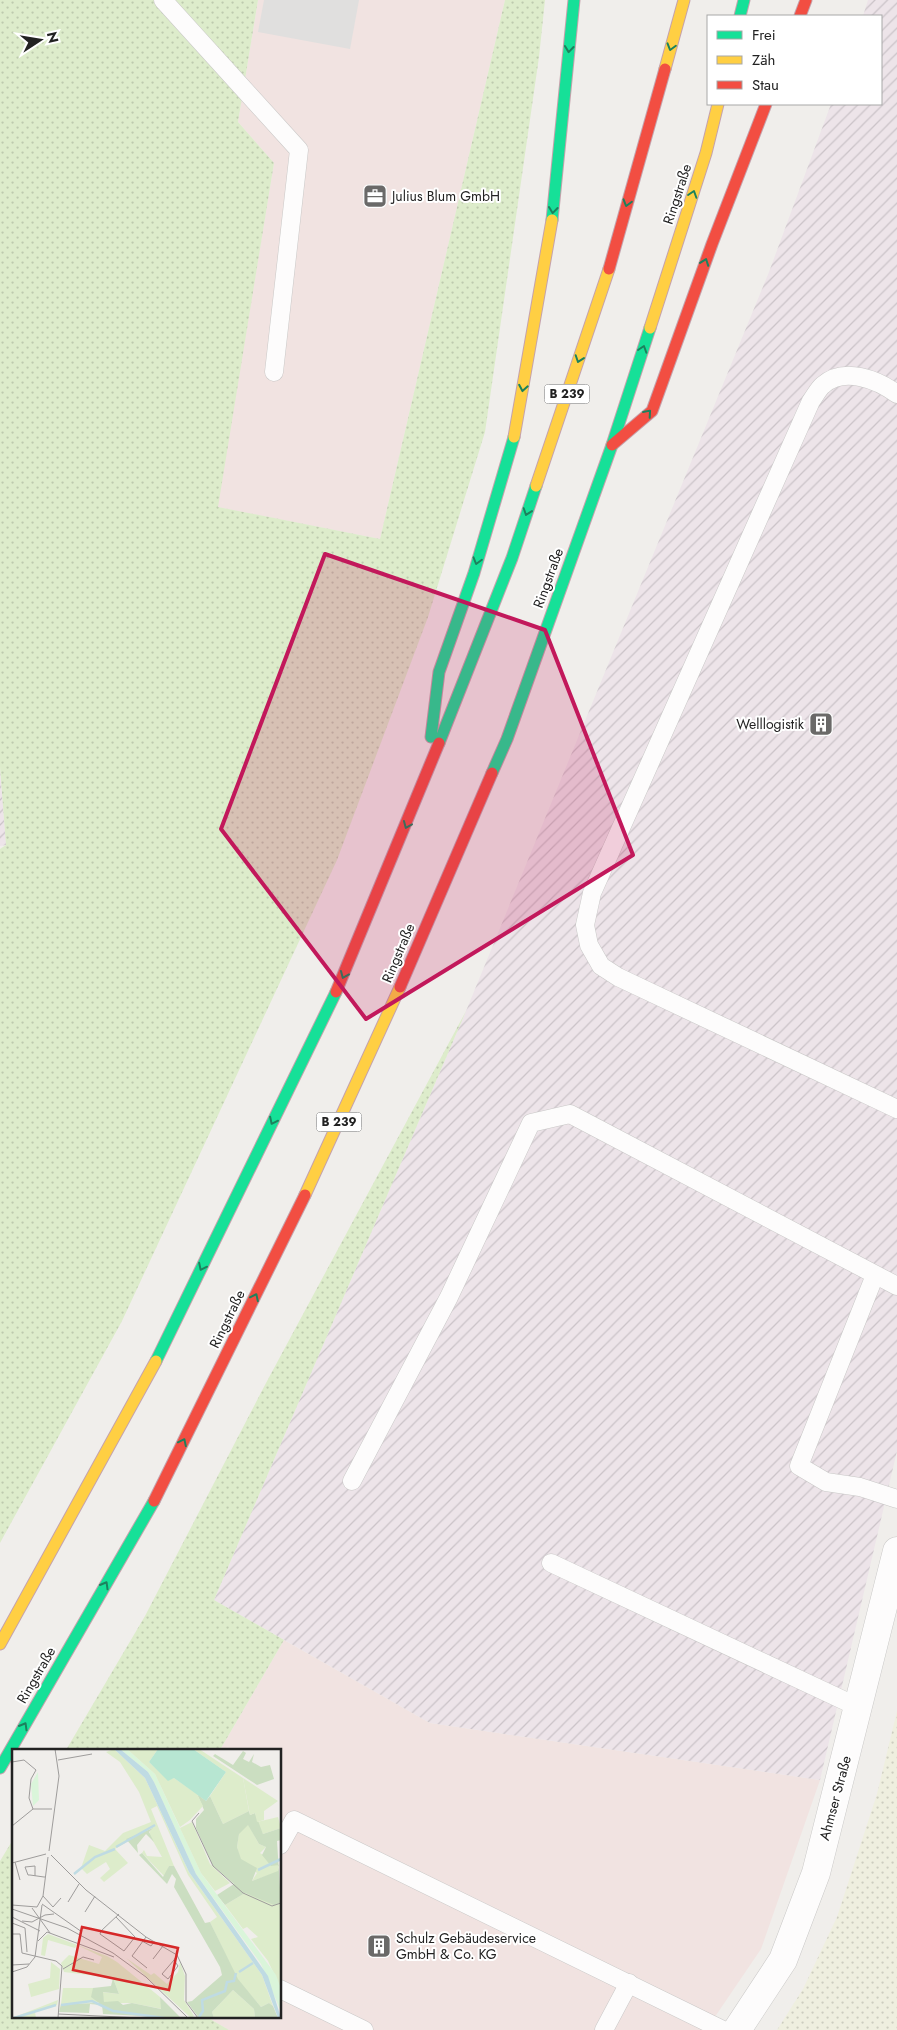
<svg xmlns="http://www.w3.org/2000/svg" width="897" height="2030" viewBox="0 0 897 2030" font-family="Jost,sans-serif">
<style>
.commercial{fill:#f1e3e1}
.industrial{fill:url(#industrial-furrows)}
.farmland{fill:url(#farmland-dots)}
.grass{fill:url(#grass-dots)}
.parking{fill:#e0dfde}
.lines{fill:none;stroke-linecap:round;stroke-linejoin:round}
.lane-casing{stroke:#c9c8c7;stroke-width:19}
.street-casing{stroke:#c9c8c7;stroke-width:29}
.fast-casing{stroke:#c5a2ac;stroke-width:13}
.slow-casing{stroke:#c5a2ac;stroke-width:13}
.jam-casing{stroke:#c5a2ac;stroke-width:13}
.lane{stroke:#fdfcfc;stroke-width:18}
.street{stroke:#fdfcfc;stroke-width:28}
.fast{stroke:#16e098;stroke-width:11}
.slow{stroke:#ffcf43;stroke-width:11}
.jam{stroke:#f24e42;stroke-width:11}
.oneway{stroke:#1c815d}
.marked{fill:#c2185b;fill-opacity:0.2;stroke:#c2185b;stroke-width:4;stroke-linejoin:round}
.labels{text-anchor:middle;stroke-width:4;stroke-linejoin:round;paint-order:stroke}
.shield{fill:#fff;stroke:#646464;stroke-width:1}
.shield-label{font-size:12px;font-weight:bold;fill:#222}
.street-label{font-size:14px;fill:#222;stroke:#fff}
.poi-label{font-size:14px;fill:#222;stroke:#fff;text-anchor:start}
.inset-river{fill:none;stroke:#bfdbe3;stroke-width:2.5}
.inset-road{fill:none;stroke:#9e9c9b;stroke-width:1}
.view{fill:#d62828;fill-opacity:0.15;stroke:#d62828;stroke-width:2.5}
.inset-edge{fill:none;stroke:#222;stroke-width:2.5}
</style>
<defs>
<pattern id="industrial-furrows" width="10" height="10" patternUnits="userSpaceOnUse" patternTransform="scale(1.25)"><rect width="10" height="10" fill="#ede4e9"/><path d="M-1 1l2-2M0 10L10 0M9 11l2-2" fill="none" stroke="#cbc3c8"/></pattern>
<pattern id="farmland-dots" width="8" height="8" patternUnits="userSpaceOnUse" patternTransform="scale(1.25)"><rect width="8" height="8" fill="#efefdf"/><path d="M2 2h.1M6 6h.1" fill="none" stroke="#cdcdbf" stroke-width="1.8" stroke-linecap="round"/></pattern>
<pattern id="grass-dots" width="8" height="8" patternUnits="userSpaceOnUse" patternTransform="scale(1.25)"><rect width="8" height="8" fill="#ddeccb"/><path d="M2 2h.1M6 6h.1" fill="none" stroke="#bdcaae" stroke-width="1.8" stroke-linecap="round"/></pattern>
</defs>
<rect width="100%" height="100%" fill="#f0eeeb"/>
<g class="commercial">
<path d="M258,0h247l-125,539 -163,-32 57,-344 -36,-41z"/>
<path d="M284,1640l146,83 390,57 -59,169 -55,81h-477l-24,-14h75v-266h-60z"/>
</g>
<g class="industrial">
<path d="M868,0h29v1451l-77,329 -390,-57 -216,-123 252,-589 303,-739 62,-168h50v-88h-18z"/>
<path d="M0,767l6,78 -6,1z"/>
</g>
<path class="farmland" d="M897,1711v319h-120l26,-41 34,-72 40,-123z"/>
<g class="grass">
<path d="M0,0h258l-20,122 36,41 -56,344 162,32 125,-539h40l-6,57 -54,375 -57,185 -91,243 -215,461 -122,222v-694l6,-4 -6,-78z"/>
<path d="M466,1011l-252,589 70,40 -64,110h-154l79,-134 121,-233z"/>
<path d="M14,1838v178h191l24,14h-229v-169z"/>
</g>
<path class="parking" d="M264,0h95l-9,49 -92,-17z"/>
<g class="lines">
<g class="lane-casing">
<g id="lane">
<path d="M163,0l136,150 -25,222"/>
<path d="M897,394c-19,-14 -53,-28 -74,-9 -5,4 -8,11 -12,16l-219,492 -7,32 4,20 12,21 17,11 279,132"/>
<path d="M875,1275l-76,191 27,16 34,5 37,12"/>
<path d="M352,1481l97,-184 82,-174 39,-9 327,172"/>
<path d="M551,1563l307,144"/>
<path d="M280,1845l14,-25 429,210"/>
<path d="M280,1989l84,41"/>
<path d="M604,2030l25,-47"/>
</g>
</g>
<g class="street-casing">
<path id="street" d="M737,2030l46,-70 33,-87 81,-322"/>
</g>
<g class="fast-casing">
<g id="fast">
<path d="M740,16l4,-16"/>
<path d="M552,220l22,-220"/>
<path d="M431,737l8,-65 35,-99 40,-136"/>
<path d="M439,743l73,-185 24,-72"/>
<path d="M492,773l15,-34 105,-294 38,-117"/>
<path d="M156,1361l180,-369"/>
<path d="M0,1768l154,-267"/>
</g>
</g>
<g class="slow-casing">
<g id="slow">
<path d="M665,69l19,-69"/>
<path d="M650,328l56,-175 12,-49"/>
<path d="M514,437l38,-217"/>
<path d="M536,486l73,-217"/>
<path d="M305,1195l95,-208"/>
<path d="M0,1644l156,-283"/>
</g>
</g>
<g class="jam-casing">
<g id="jam">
<path d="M800,16l6,-16"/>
<path d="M609,269l56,-200"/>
<path d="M612,445l40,-34 60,-167 54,-140"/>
<path d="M400,987l92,-214"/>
<path d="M336,992l103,-249"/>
<path d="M154,1501l151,-306"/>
</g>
</g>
<use href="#lane" class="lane"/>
<use href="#street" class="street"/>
<use href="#fast" class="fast"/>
<use href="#slow" class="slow"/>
<use href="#jam" class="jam"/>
</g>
<defs><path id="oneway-chevron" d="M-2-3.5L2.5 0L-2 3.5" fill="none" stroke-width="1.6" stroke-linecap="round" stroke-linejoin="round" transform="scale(1.25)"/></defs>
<g class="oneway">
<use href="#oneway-chevron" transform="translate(671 47) rotate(106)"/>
<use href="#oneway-chevron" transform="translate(569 49) rotate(96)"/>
<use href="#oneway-chevron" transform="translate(693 194) rotate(-72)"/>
<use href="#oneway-chevron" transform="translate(627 203) rotate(106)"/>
<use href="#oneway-chevron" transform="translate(553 210) rotate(97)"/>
<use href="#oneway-chevron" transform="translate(705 262) rotate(-70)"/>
<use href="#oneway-chevron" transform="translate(643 349) rotate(-72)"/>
<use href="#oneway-chevron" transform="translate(579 359) rotate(109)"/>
<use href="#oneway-chevron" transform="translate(523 388) rotate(100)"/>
<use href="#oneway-chevron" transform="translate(648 413) rotate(-49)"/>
<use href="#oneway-chevron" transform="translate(527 512) rotate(109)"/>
<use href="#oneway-chevron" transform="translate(477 561) rotate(106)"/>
<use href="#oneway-chevron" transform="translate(407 825) rotate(113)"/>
<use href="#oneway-chevron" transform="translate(344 975) rotate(113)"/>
<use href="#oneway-chevron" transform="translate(273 1121) rotate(116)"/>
<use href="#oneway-chevron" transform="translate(202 1267) rotate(116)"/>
<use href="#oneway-chevron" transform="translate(255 1297) rotate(-64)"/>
<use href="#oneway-chevron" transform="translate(183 1442) rotate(-64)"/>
<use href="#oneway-chevron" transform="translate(105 1585) rotate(-60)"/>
<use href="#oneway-chevron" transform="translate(24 1726) rotate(-60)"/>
</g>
<path class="marked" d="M325,554l220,76 88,225 -267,164 -145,-190z"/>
<defs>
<g id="office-square" transform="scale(1.25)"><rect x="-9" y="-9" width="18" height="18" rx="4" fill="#6a6968" stroke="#fff"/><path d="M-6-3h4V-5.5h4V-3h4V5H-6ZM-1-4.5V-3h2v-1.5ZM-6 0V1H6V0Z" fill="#fff"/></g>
<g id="building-square" transform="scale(1.25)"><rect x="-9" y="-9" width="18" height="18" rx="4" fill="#6a6968" stroke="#fff"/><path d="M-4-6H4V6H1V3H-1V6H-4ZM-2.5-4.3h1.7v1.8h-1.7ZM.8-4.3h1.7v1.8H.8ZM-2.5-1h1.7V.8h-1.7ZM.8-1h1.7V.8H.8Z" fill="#fff"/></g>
</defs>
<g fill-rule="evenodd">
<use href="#office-square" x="375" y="196"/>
<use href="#building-square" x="821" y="724"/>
<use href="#building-square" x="379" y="1946"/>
</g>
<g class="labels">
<g class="shield">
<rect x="544.5" y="384.5" width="45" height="19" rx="4"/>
<rect x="316.5" y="1112.5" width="45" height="19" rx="4"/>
</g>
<g class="shield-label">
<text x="567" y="398">B 239</text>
<text x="339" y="1126">B 239</text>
</g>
<g class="street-label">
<text transform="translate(677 194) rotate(-72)" y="5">Ringstraße</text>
<text transform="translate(548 578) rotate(-70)" y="5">Ringstraße</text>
<text transform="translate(398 953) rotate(-67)" y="5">Ringstraße</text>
<text transform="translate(227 1319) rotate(-64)" y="5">Ringstraße</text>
<text transform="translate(36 1675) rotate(-60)" y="5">Ringstraße</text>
<text transform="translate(835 1798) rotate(-75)" y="5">Ahmser Straße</text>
</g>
<g class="poi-label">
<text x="392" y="201">Julius Blum GmbH</text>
<text x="804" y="729" text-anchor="end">Welllogistik</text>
<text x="396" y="1943">Schulz Gebäudeservice<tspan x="396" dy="16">GmbH &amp; Co. KG</tspan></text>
</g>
</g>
<g transform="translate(12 1749)">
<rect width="269" height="269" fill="#f0eeeb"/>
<path d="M102,0l31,29 44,94 73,103 11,31 -4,-3 -8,4 -24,-28 -27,-57 7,-5 -29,-42 -31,-69 -6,3 23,57h-5l-4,11 -23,-24 2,-3 3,6 15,1 -13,-23 3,-7 -37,22 13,14 -24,19 -4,-4 10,-9 -4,-7 -19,12 -6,-6 8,-23 16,6 18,-18 28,-11 -12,-30 -19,-30 -14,-10zM181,0h6l44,29 6,33 -26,13 -13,-28 16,-24zM266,68l3,11 -18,6 -6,-12zM236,75l11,20 7,3 -6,6 19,12 -1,7 -26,9 5,-8 -17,-14 -3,-12 2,-14zM233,144l36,10v86l-13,-28 -17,-22 7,-2 -11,-10 -4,2 -18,-24zM36,185l59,22 10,6 43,35 2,12 -30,-6h-28l-2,-11 17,2 -6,-16 -49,-6 -3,-9 8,-8 30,9 3,-7 -25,-12 -2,3 -27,-8 -3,16 -4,-1 2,-17zM114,209l25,17 3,-2 13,11 11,-12 2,-10 5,14 -1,24 10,16 -3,2zM39,213l9,7 -1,20 -28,8 -3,-13 22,-6zM51,239h30v9l6,5 -38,2zM221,241l21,19 1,9h-41l-2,-6zM46,251l-1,5 -22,7 1,6h-24z" fill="#ddeccb"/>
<path d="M231,2l3,2 -3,6 6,3 5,-8 -2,8 9,5 9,-2 4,14 -17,6 -44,-29 2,-2 18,11zM185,45l9,7 4,-5 13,28 26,-13 1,4 5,-2 8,21 18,-6v12l-4,1 4,62 -7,2 -29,-12 -20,12 -8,-10 17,-11 -21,-18 -17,-38v-9l8,-9zM236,76l11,19 7,3 -4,8 9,11 8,-1 -1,6 -26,10 5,-13 -16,-9 -4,-12 2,-13zM141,79l-4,4 5,10 -8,-8 -9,11 1,8 -12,-14zM130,104l21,24 6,-11h5l31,57 5,-1 28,57 23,28 8,-4 4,3 5,12h-23l-1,-9 -21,-19 -21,22 2,6h-15l-12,-16 5,-1 30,-26 -2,-8 -46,-80 2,-8 -4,-5 -5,10 -28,-29zM101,229l6,16 -16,-2 1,10 14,-1 5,4 9,-2 29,6 -1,-12 21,21 -78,-4 -1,-9 -12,-1 -1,9 -30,-1 2,-8 38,-1 -8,-6 2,-9 18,-2z" fill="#cbdec1" fill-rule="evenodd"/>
<path d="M108,0h7l28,25 46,99 75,102 5,14v23l-20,-48 -65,-90 -42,-92 -6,-10zM26,23l1,28 -6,6 -2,-22z" fill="#daf5da"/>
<path d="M115,0h31l-9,13 19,18 6,-2 23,16 6,12 -13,14 -10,7 -25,-53zM231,29l35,23 -14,10v9l-7,2 -2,-9 -5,2zM180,73l18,42 20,19 -15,8 -14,-18 -21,-45z" fill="#ddeccb"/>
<path d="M146,0h35l33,23 -20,29 -32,-23 -6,3 -19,-19z" fill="#b7e6d2"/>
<path d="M102,0h6l28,23 6,10 42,92 72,102 13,42h-3l-16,-43 -73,-103 -44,-94z" fill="#bfdbe3"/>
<path class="inset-river" d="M104,98l39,-22M246,121l23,-11M62,125l21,-17 20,-8M227,223l14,-9M49,256l31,-4 21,10 51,7M187,268l4,-6 -1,-11 23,-9 2,-9 7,-1 2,-8M2,269l42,-13"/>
<path class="inset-road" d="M46,11l34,-6M0,13l12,-2 12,10 -5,9 -2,19 4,11M0,29v18M187,64l-7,8 21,45 30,27 29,13 9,-3M0,77l21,-17h19M37,102l10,-75 -4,-27M39,106l35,35 60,47 31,18 9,19v28l12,16M3,113l5,18M0,114l34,-9M23,127v-10l-10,1 3,8h2l14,2h1M31,147l5,-39M31,147l10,11 8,-9M56,153l11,-18M30,155l40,28M0,156l25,2 6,-11M20,159l18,25M0,160l55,19 46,25 33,24 42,41M73,163l10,-16M0,168l28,14M104,168l19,20 -11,14 -24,-17 1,-3 18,-17M10,172l10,1 13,-7 9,-1M0,174l13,5 2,24M0,185h8l2,19 34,8 6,5 -4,52M134,188l-14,19 15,12M26,192l9,-9 67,25M130,192l9,5 3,-4M141,210l10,-13M162,211l4,6 -10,13 -6,-5 12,-14 3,-5M0,216l17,-1M51,220l20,-12 11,3M0,223l15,-5 8,-10 7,-52M46,265l83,4"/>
<path class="view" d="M70,178l96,21 -9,42 -96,-20z"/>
<rect width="269" height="269" class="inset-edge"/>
</g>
<rect x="707" y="15" width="175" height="90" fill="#ffffff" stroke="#a7a7a7"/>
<rect x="717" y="31" width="25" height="8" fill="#16e098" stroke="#a7a7a7"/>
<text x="752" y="40" font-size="15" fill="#222222">Frei</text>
<rect x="717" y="56" width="25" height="8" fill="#ffcf43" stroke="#a7a7a7"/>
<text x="752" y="65" font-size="15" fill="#222222">Zäh</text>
<rect x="717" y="81" width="25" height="8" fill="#f24e42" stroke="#a7a7a7"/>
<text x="752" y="90" font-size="15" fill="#222222">Stau</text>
<g transform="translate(40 40) rotate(78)" stroke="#ffffff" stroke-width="4" paint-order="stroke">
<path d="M0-4L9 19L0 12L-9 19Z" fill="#222222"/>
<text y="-8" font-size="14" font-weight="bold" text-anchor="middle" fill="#222222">N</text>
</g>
</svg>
